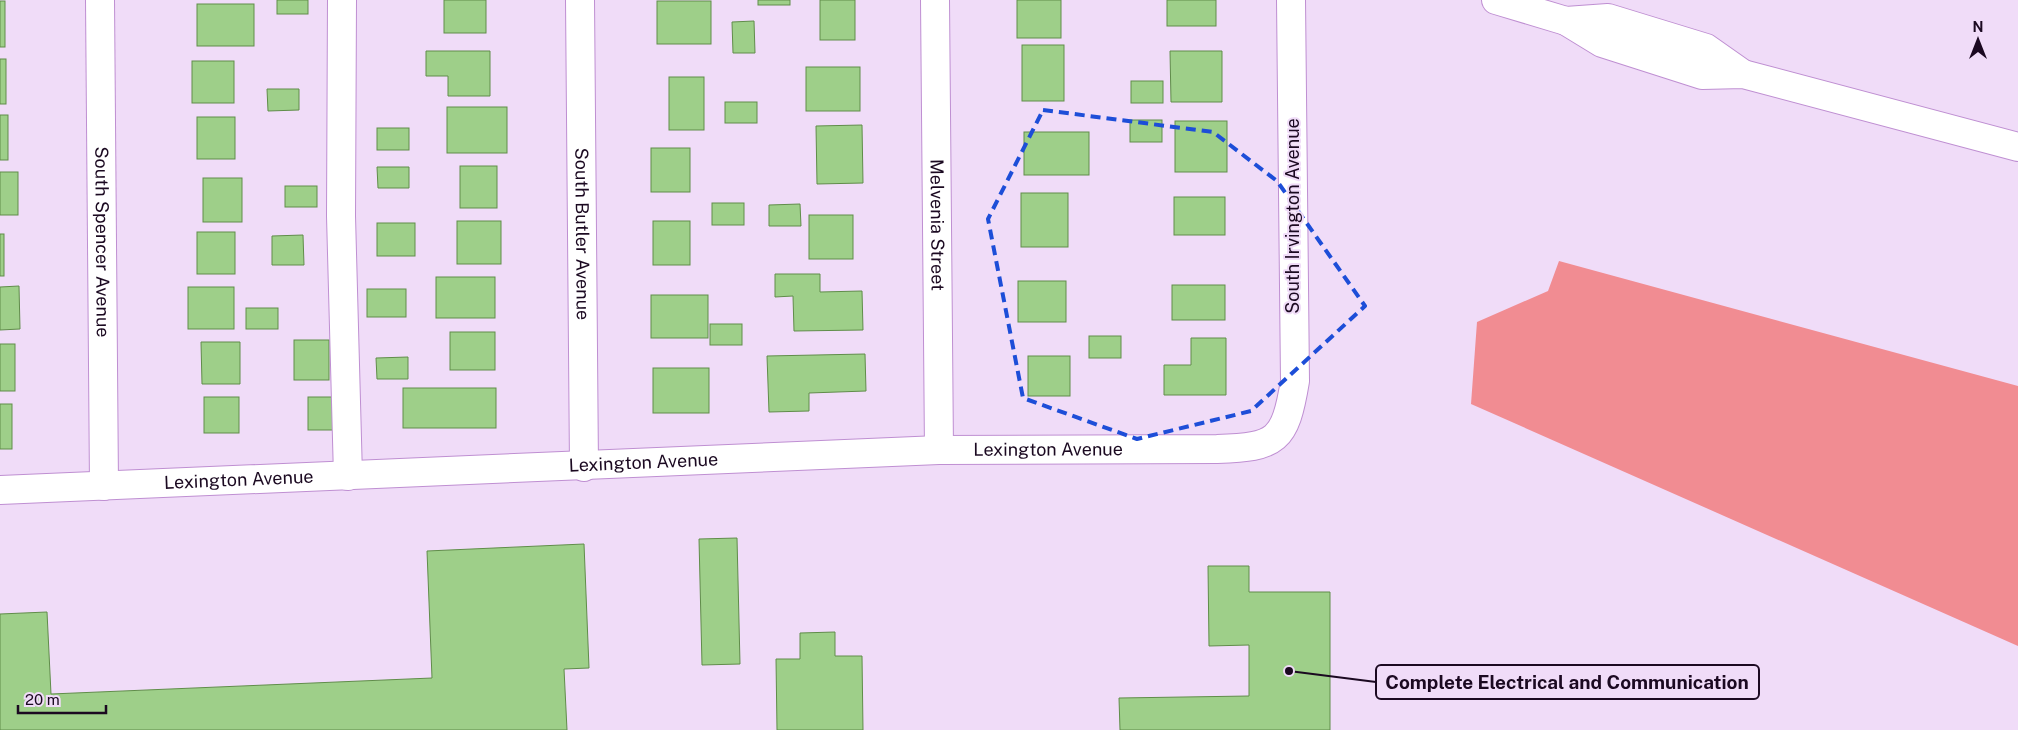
<svg xmlns="http://www.w3.org/2000/svg" width="2018" height="730" viewBox="0 0 2018 730" font-family="'Public Sans',sans-serif">
<style>
.water{fill:#f18c92}
.building{fill:#9ecf89;stroke:#608d4a}
.lines{fill:none;stroke-linecap:round;stroke-linejoin:round}
.minor-casing{stroke:#bf8fd2;stroke-width:30}
.minor{stroke:#fff;stroke-width:28}
.marked{fill:none;stroke:#1d4ed8;stroke-width:4;stroke-dasharray:10 6;stroke-linejoin:round}
.labels{text-anchor:middle;stroke-width:4;stroke-linejoin:round;paint-order:stroke}
.street-label{font-size:18px;fill:#1b0921;stroke:#f0dcf8}
.leader{fill:none;stroke:#1b0921;stroke-width:2}
.callout-dot{fill:#1b0921;stroke:#f0dcf8;stroke-width:2}
.callout{fill:#f0dcf8;stroke:#1b0921;stroke-width:2}
.callout-label{font-size:19px;text-anchor:middle;font-weight:bold;fill:#1b0921}
</style>
<rect width="100%" height="100%" fill="#f0dcf8"/>
<path class="water" d="M1559,261l459,125v260l-547,-242 6,-82 71,-31z"/>
<g class="building">
<rect x="277" y="0" width="31" height="14"/>
<rect x="444" y="0" width="42" height="33"/>
<rect x="758" y="0" width="32" height="5"/>
<rect x="820" y="0" width="35" height="40"/>
<rect x="1017" y="0" width="44" height="38"/>
<rect x="1167" y="0" width="49" height="26"/>
<rect x="0" y="1" width="5" height="46"/>
<rect x="657" y="1" width="54" height="43"/>
<rect x="197" y="4" width="57" height="42"/>
<path d="M754,21l1,32h-22l-1,-31z"/>
<rect x="1022" y="45" width="42" height="56"/>
<path d="M426,51h64v45h-42v-20h-22z"/>
<path d="M1170,51h52v51h-51z"/>
<rect x="0" y="59" width="6" height="45"/>
<rect x="192" y="61" width="42" height="42"/>
<rect x="806" y="67" width="54" height="44"/>
<rect x="669" y="77" width="35" height="53"/>
<rect x="1131" y="81" width="32" height="22"/>
<path d="M267,89h32v21l-31,1z"/>
<rect x="725" y="102" width="32" height="21"/>
<rect x="447" y="107" width="60" height="46"/>
<rect x="0" y="115" width="8" height="45"/>
<rect x="197" y="117" width="38" height="42"/>
<rect x="1130" y="120" width="32" height="22"/>
<rect x="1175" y="121" width="52" height="51"/>
<path d="M862,125l1,58 -46,1 -1,-58z"/>
<rect x="377" y="128" width="32" height="22"/>
<rect x="1024" y="132" width="65" height="43"/>
<rect x="651" y="148" width="39" height="44"/>
<rect x="460" y="166" width="37" height="42"/>
<path d="M377,167h32v21h-31z"/>
<rect x="0" y="172" width="18" height="43"/>
<rect x="203" y="178" width="39" height="44"/>
<rect x="285" y="186" width="32" height="21"/>
<rect x="1021" y="193" width="47" height="54"/>
<rect x="1174" y="197" width="51" height="38"/>
<rect x="712" y="203" width="32" height="22"/>
<path d="M800,204l1,22h-32v-21z"/>
<rect x="809" y="215" width="44" height="44"/>
<rect x="457" y="221" width="44" height="43"/>
<rect x="653" y="221" width="37" height="44"/>
<rect x="377" y="223" width="38" height="33"/>
<rect x="197" y="232" width="38" height="42"/>
<rect x="0" y="234" width="4" height="42"/>
<path d="M303,235l1,30h-32v-29z"/>
<path d="M775,274h45v18l42,-1 1,39 -69,1 -1,-35 -18,1z"/>
<rect x="436" y="277" width="59" height="41"/>
<rect x="1018" y="281" width="48" height="41"/>
<rect x="1172" y="285" width="53" height="35"/>
<path d="M19,286l1,43 -20,1v-43z"/>
<rect x="188" y="287" width="46" height="42"/>
<rect x="367" y="289" width="39" height="28"/>
<rect x="651" y="295" width="57" height="43"/>
<rect x="246" y="308" width="32" height="21"/>
<rect x="710" y="324" width="32" height="21"/>
<rect x="450" y="332" width="45" height="38"/>
<rect x="1089" y="336" width="32" height="22"/>
<path d="M1191,338h35v57h-62v-30h27z"/>
<rect x="294" y="340" width="35" height="40"/>
<path d="M201,342h39v42h-38z"/>
<rect x="0" y="344" width="15" height="47"/>
<path d="M865,354l1,37 -57,2v18l-40,1 -2,-56z"/>
<rect x="1028" y="356" width="42" height="40"/>
<path d="M408,357v22h-31l-1,-21z"/>
<rect x="653" y="368" width="56" height="45"/>
<rect x="403" y="388" width="93" height="40"/>
<rect x="204" y="397" width="35" height="36"/>
<rect x="308" y="397" width="27" height="33"/>
<rect x="0" y="404" width="12" height="45"/>
<path d="M737,538l3,126 -38,1 -3,-126z"/>
<path d="M584,544l5,124 -25,1 3,61h-567v-116l47,-2 4,82 381,-16 -5,-127z"/>
<path d="M1208,566h41v26h81v138h-210l-1,-32 130,-2v-51l-40,1z"/>
<path d="M835,632v24h27l1,74h-86l-1,-71h24v-26z"/>
</g>
<g class="lines">
<g class="minor-casing">
<g id="minor">
<path id="s1" d="M100,0l4,486"/>
<path d="M342,0l-1,216 7,260"/>
<path id="s2" d="M580,0l4,467"/>
<path id="s3" d="M935,0l4,450"/>
<path d="M1496,0l70,21 42,-3 98,30 37,26"/>
<path d="M1566,21l36,22 100,32 41,-1 275,73"/>
<path id="s4" d="M0,490l939,-40 278,-1c60,-2 68,-8 78,-68l-4,-381"/>
</g>
</g>
<use href="#minor" class="minor"/>
</g>
<path class="marked" d="M1043,110l170,22 64,49 88,125 -114,105 -114,28 -114,-41 -35,-179z"/>
<g class="labels">
<g class="street-label">
<text transform="translate(1293 216) rotate(-90)" y="6">South Irvington Avenue</text>
<text dy="6" stroke="none"><textPath href="#s3" startOffset="225">Melvenia Street</textPath></text>
<text dy="6" stroke="none"><textPath href="#s2" startOffset="234">South Butler Avenue</textPath></text>
<text dy="6" stroke="none"><textPath href="#s1" startOffset="242">South Spencer Avenue</textPath></text>
<text dy="6" stroke="none"><textPath href="#s4" startOffset="1049">Lexington Avenue</textPath></text>
<text dy="6" stroke="none"><textPath href="#s4" startOffset="644">Lexington Avenue</textPath></text>
<text dy="6" stroke="none"><textPath href="#s4" startOffset="239">Lexington Avenue</textPath></text>
</g>
</g>
<path class="leader" d="M1289 671L1376 682"/>
<circle class="callout-dot" cx="1289" cy="671" r="5"/>
<rect class="callout" x="1376" y="665" width="383" height="34" rx="5"/>
<g class="callout-label">
<text x="1567" y="689">Complete Electrical and Communication</text>
</g>
<g transform="translate(1978 40)" stroke="#f0dcf8" stroke-width="4" paint-order="stroke">
<path d="M0-4L9 19L0 12L-9 19Z" fill="#1b0921"/>
<text y="-8" font-size="14" font-weight="bold" text-anchor="middle" fill="#1b0921">N</text>
</g>
<path d="M18 705v8h88v-8" fill="none" stroke="#1b0921" stroke-width="2.5"/>
<text x="25" y="705" font-size="15" fill="#1b0921" stroke="#f0dcf8" stroke-width="4" paint-order="stroke">20 m</text>
</svg>
